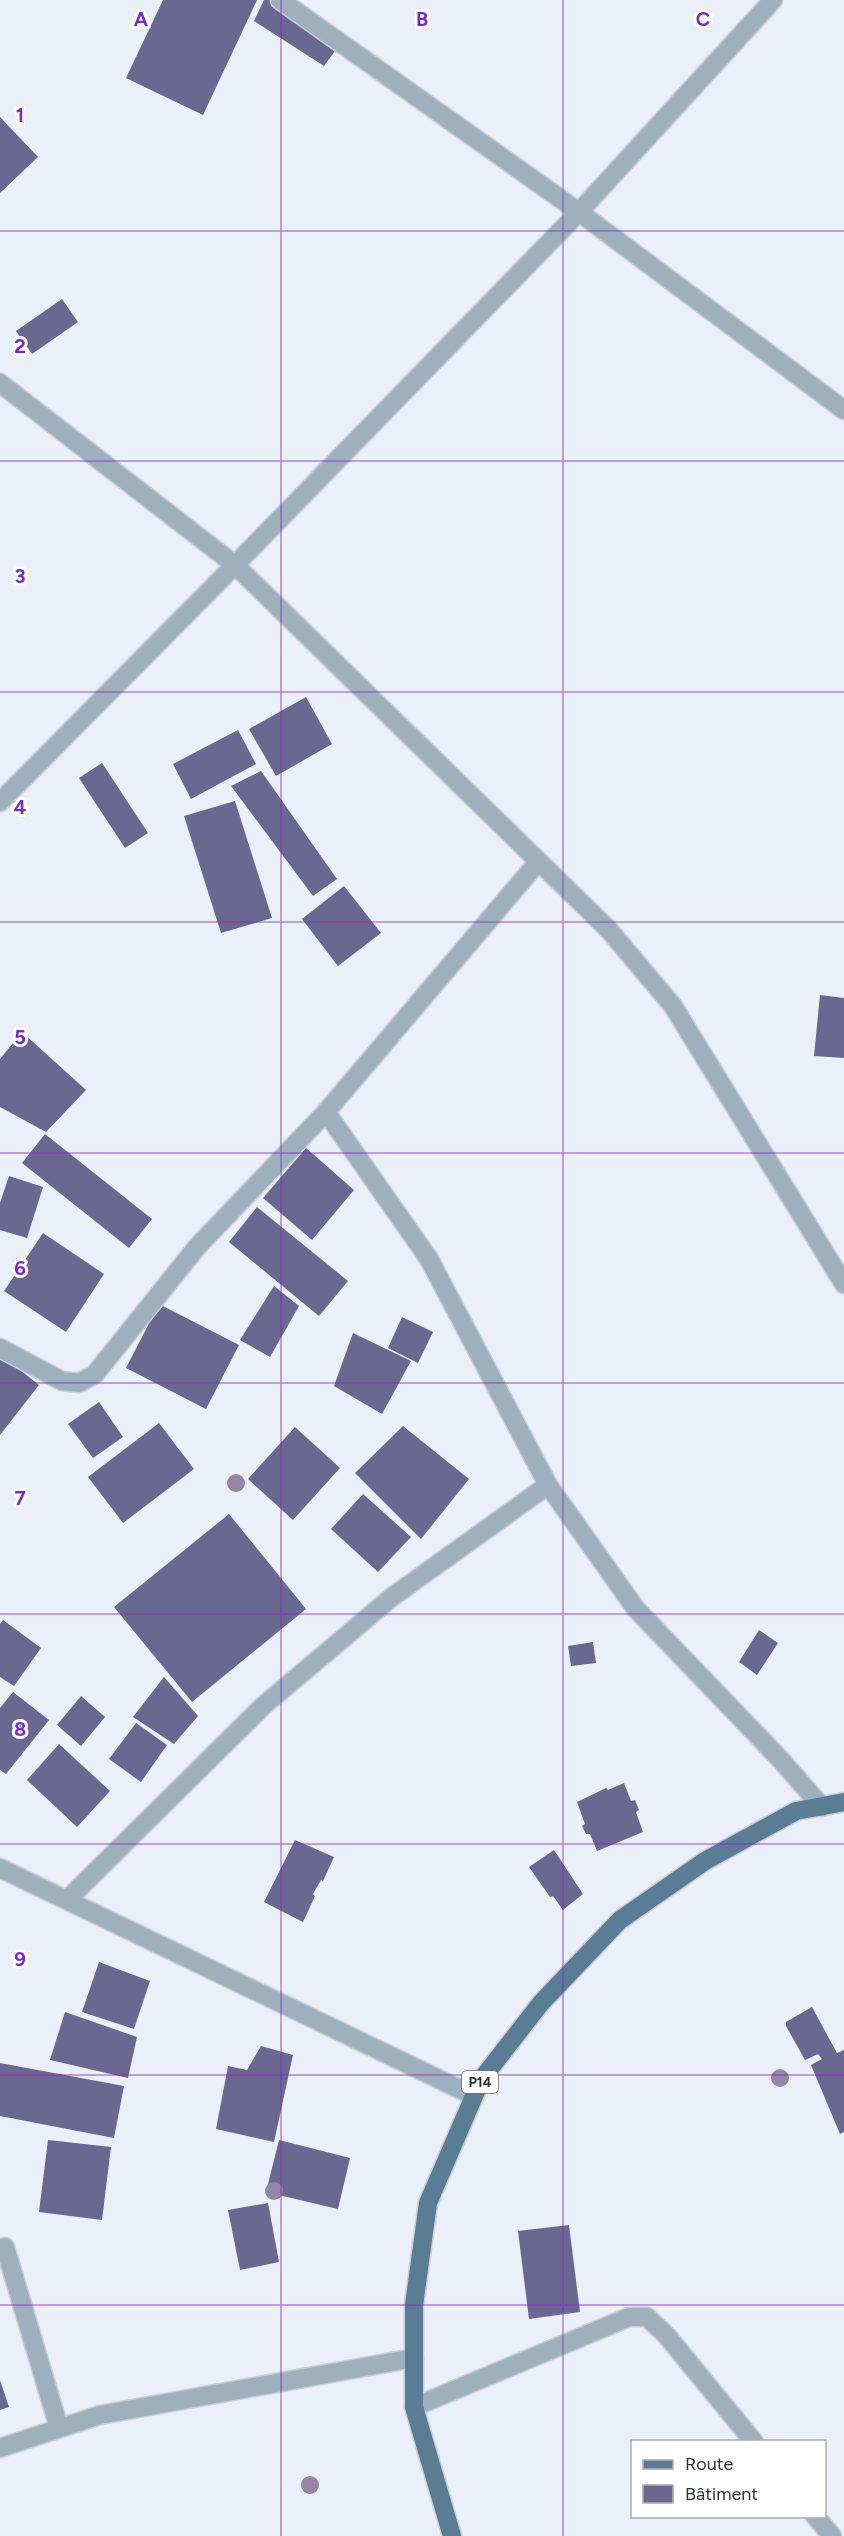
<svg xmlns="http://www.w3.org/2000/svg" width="844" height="2536" viewBox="0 0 844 2536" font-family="Figtree,sans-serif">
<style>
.building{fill:#6a6790}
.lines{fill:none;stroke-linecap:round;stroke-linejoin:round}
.minor-casing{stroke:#c8cdd6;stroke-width:21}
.major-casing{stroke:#c8cdd6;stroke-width:21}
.minor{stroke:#9eb0be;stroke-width:18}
.major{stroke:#5a7c94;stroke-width:18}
.tree{fill:#9585a6}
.grid{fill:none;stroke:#7b2cbf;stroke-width:1.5;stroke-opacity:0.55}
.labels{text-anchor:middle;stroke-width:6;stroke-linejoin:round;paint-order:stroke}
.shield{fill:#fff;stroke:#6d6e71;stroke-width:1.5}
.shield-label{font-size:14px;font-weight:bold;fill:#2f3034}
.grid-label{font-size:20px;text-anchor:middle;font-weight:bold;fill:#7b2cbf;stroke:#fff;stroke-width:6;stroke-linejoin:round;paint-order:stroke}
</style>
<rect width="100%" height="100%" fill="#eaeff9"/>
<g class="building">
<path d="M163,0h94l-54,115 -77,-37z"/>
<path d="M264,0h22l57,40 -19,26 -70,-45z"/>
<path d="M0,117l38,40 -38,36z"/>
<path d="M62,299l16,23 -46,32 -16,-23z"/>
<path d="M306,697l26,47 -56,32 -27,-47z"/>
<path d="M238,730l18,34 -65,35 -18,-35z"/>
<path d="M102,763l46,70 -23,15 -46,-70z"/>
<path d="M261,771l76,108 -24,17 -82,-110z"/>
<path d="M235,801l37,117 -51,15 -37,-117z"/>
<path d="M344,886l37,47 -43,33 -36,-47z"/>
<path d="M820,995l24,3v60l-30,-2z"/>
<path d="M22,1032l64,58 -40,42 -46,-25v-48z"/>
<path d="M45,1134l107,85 -23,29 -107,-85z"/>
<path d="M306,1148l48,42 -42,50 -49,-42z"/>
<path d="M9,1176l34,11 -16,51 -27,-8v-27z"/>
<path d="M257,1207l91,74 -29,35 -90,-74z"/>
<path d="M43,1233l61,41 -38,58 -62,-41z"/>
<path d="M274,1286l25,20 -29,51 -30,-17z"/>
<path d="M159,1304l80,41 -33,64 -80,-41z"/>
<path d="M402,1317l31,15 -15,31 -30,-15z"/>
<path d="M353,1333l58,28 -29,53 -48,-28z"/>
<path d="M0,1354l39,31 -39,50z"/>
<path d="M99,1402l24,35 -30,21 -25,-34z"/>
<path d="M159,1423l35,46 -71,54 -35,-46z"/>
<path d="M403,1426l66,53 -48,60 -66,-66z"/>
<path d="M295,1427l45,41 -47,52 -45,-41z"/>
<path d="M363,1494l48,43 -33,35 -47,-43z"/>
<path d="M229,1514l77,95 -114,93 -78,-95z"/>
<path d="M3,1620l38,28 -27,38 -14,-9v-53z"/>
<path d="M759,1630l19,13 -21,32 -18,-13z"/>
<path d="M593,1642l3,21 -25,3 -3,-20z"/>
<path d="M164,1677l34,39 -24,28 -41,-27z"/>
<path d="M13,1692l36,28 -43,54 -6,-4v-62z"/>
<path d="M81,1696l24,21 -24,29 -24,-21z"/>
<path d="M136,1723l31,22 -26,37 -32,-23z"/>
<path d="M59,1744l51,47 -33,36 -50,-47z"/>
<path d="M624,1783l7,18 4,-1 4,10 -3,2 7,20 -46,19 -7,-17h-4l-4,-8 3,-2 -8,-22 29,-14 2,2z"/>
<path d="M295,1840l39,17 -11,24 -2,-1 -8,14 2,2 -12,26 -39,-20z"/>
<path d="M554,1850l29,44 -20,16 -10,-14 -3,1 -21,-30z"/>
<path d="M99,1962l51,19 -16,48 -52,-17z"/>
<path d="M812,2007l25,46 7,-3v82l-4,2 -29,-69 11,-6 -4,-5 -13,6 -19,-34v-4z"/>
<path d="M65,2012l72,25 -9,41 -78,-18z"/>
<path d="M261,2046l32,9 -19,87 -58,-13 12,-63 19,4z"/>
<path d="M0,2063l124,23 -10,52 -114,-22z"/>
<path d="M48,2140l63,7 -9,73 -63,-8z"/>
<path d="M279,2140l71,18 -12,51 -72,-17z"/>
<path d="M268,2203l11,59 -39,8 -12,-60z"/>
<path d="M569,2225l11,87 -51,7 -11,-88z"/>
<path d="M0,2380l9,27 -9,3z"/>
</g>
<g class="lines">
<g class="minor-casing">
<g id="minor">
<path d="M280,0l299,212 265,198"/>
<path d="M0,383l235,182 374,365 64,76 171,278"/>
<path d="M0,802l235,-237 344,-353 194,-212"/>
<path d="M538,862l-212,250 103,147 119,226"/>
<path d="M0,1348l62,33 17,2 16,-9 102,-127 129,-135"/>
<path d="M0,1868l474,228"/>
<path d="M67,1900l196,-194 129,-109 156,-112 88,124 144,150 42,48"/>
<path d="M5,2247l54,181"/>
<path d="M414,2407l215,-90h18l20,19 87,106"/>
<path d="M0,2448l100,-33 314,-57"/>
<path d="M815,2516l17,20"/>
</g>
</g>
<g class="major-casing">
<path id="major" d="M452,2536l-38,-129v-102l14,-102 53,-123 60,-77 79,-83 85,-59 91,-50 48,-9"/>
</g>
<use href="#minor" class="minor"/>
<use href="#major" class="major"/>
</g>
<g class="tree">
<circle cx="236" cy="1483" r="9"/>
<circle cx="780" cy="2078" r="9"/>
<circle cx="274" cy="2191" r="9"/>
<circle cx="310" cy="2485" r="9"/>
</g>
<path class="grid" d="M281,0v2536M563,0v2536M0,231h844M0,461h844M0,692h844M0,922h844M0,1153h844M0,1383h844M0,1614h844M0,1844h844M0,2075h844M0,2305h844"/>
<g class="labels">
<rect class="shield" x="462" y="2071" width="36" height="22" rx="4.5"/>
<g class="shield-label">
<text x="480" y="2087">P14</text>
</g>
</g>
<g class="grid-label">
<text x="141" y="26">A</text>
<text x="422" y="26">B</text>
<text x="703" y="26">C</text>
<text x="20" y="122">1</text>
<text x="20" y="353">2</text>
<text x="20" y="583">3</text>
<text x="20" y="814">4</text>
<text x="20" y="1044">5</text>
<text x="20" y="1275">6</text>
<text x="20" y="1505">7</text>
<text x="20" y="1736">8</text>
<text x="20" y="1966">9</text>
</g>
<rect x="631" y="2440" width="195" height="78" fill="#ffffff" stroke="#acacae" stroke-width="1.5"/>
<rect x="643" y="2460" width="30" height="9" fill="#5a7c94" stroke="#acacae" stroke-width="1.5"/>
<text x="685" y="2470" font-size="18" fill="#2f3034">Route</text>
<rect x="643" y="2485" width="30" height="18" fill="#6a6790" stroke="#acacae" stroke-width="1.5"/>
<text x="685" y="2500" font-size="18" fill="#2f3034">Bâtiment</text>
</svg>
